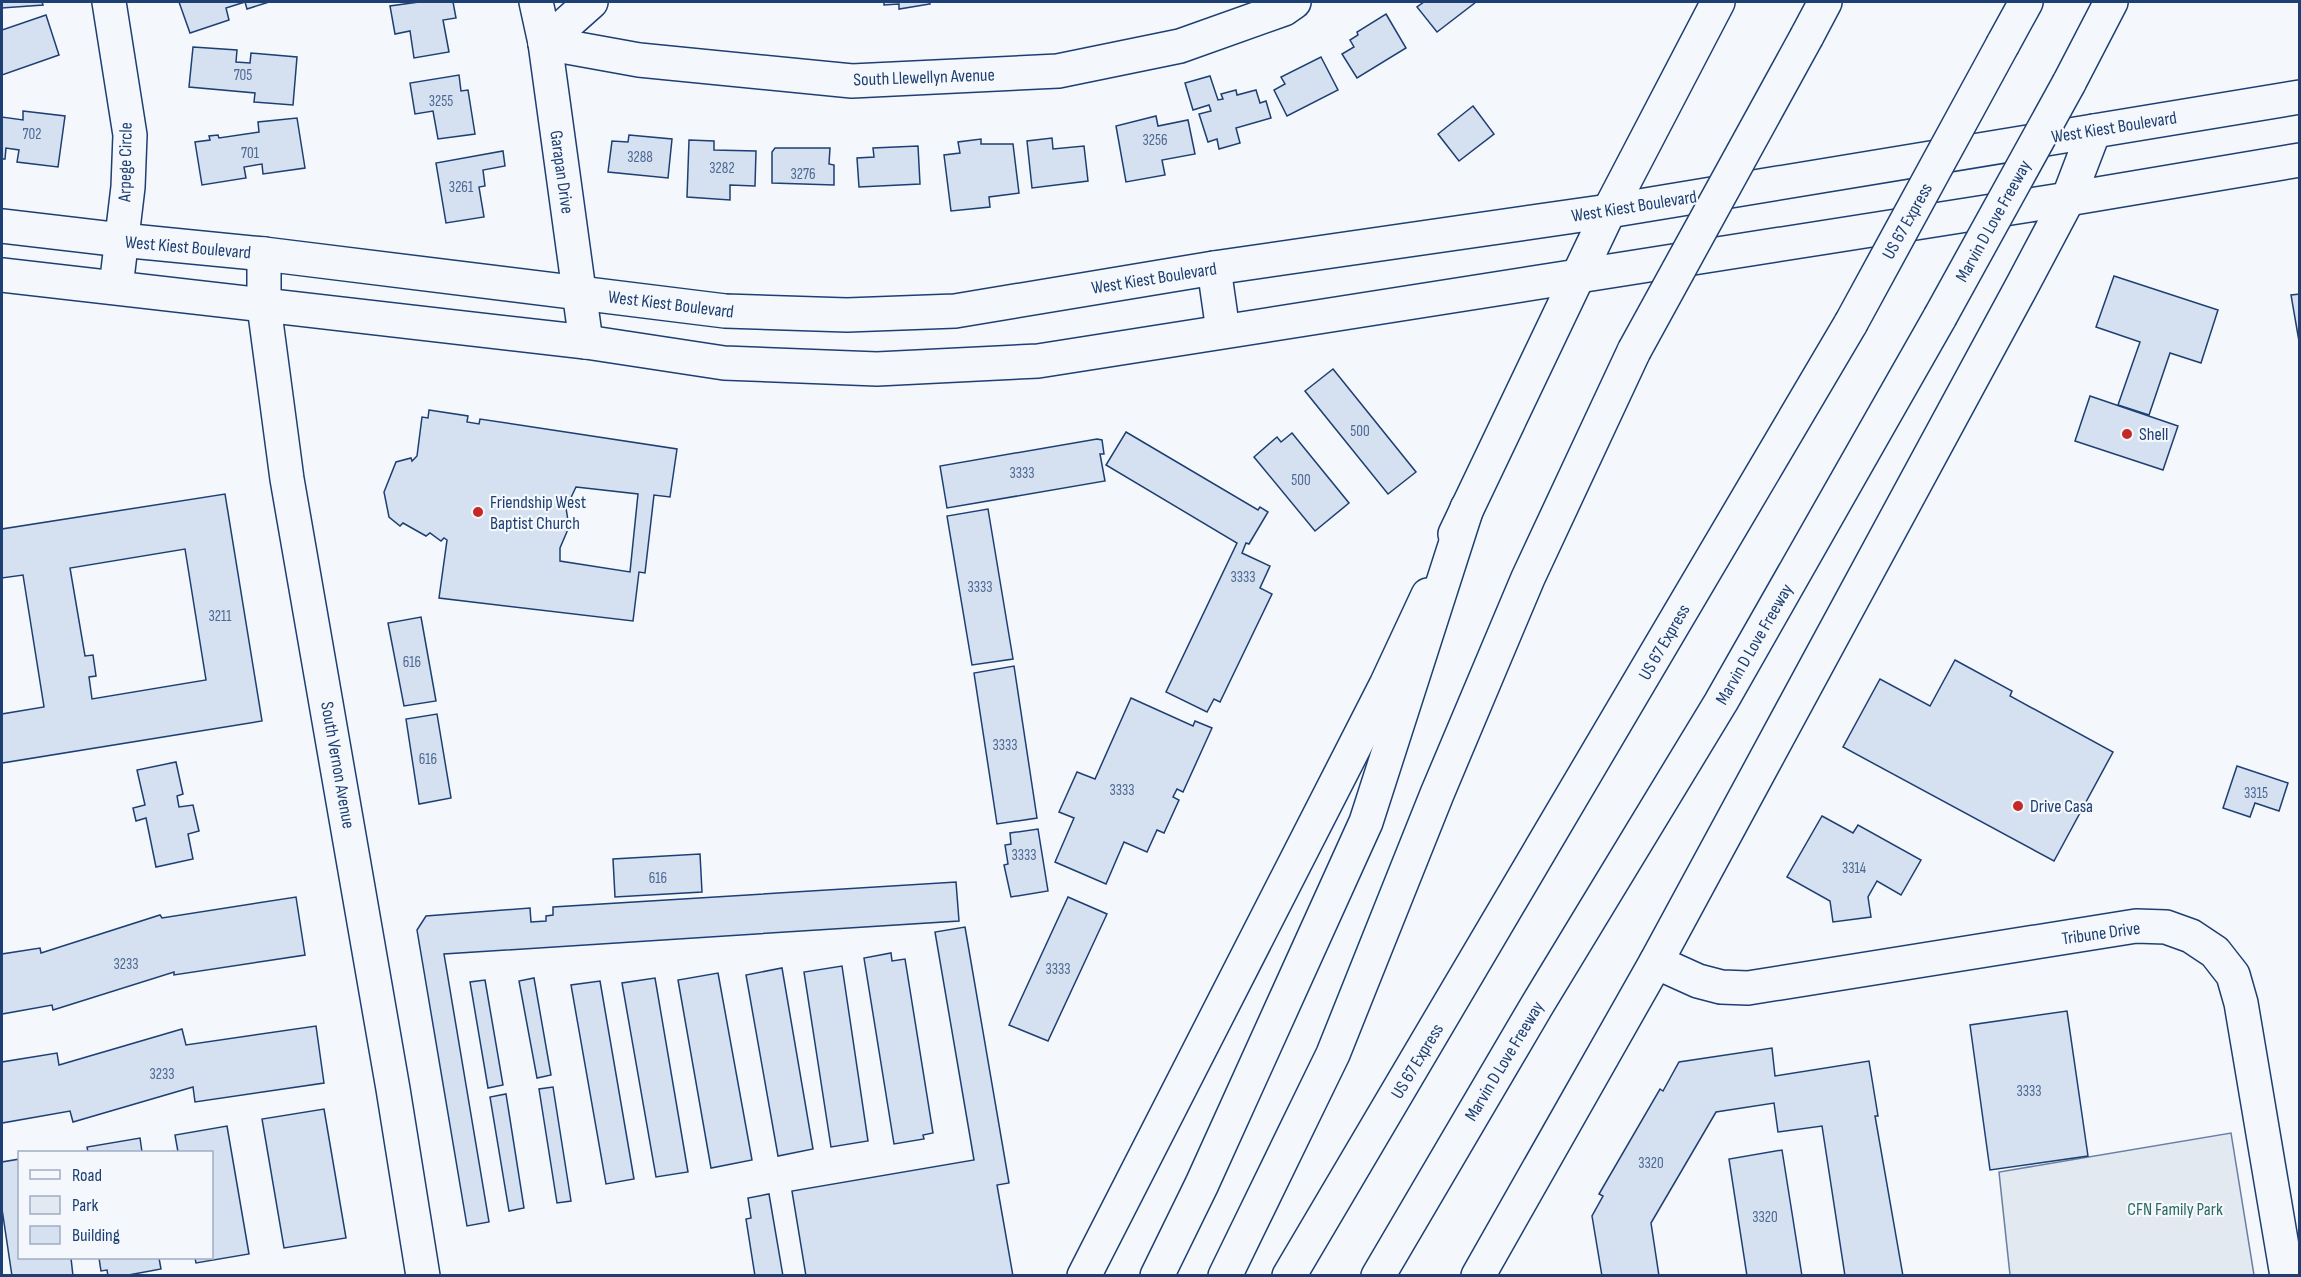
<svg xmlns="http://www.w3.org/2000/svg" width="2301" height="1277" viewBox="0 0 2301 1277" font-family="'Sofia Sans Condensed',sans-serif">
<style>
.green{fill:#e3e9f0;stroke:#687fa3;stroke-width:1.5}
.building{fill:#d5e0f0;stroke:#1d3f73;stroke-width:1.5;fill-rule:evenodd}
.lines{fill:none;stroke-linecap:round;stroke-linejoin:round}
.minor-casing{stroke:#1d3f73;stroke-width:36}
.major-casing{stroke:#1d3f73;stroke-width:36}
.highway-casing{stroke:#1d3f73;stroke-width:36}
.minor{stroke:#f4f7fb;stroke-width:33}
.major{stroke:#f4f7fb;stroke-width:33}
.highway{stroke:#f4f7fb;stroke-width:33}
.highway-bridge-casing{stroke:#1d3f73;stroke-width:36;stroke-linecap:butt}
.highway-bridge{stroke:#f4f7fb;stroke-width:33}
.poi-dot{fill:#c62828;stroke:#f4f7fb;stroke-width:2}
.labels{text-anchor:middle;stroke-width:4.5;stroke-linejoin:round;paint-order:stroke}
.number-label{font-size:15px;fill:#4b6792}
.street-label{font-size:18px;fill:#1d3f73;stroke:#f4f7fb}
.poi-label{font-size:18px;fill:#1d3f73;stroke:#f4f7fb;text-anchor:start}
.park-label{font-size:18px;fill:#2c6c60;stroke:#f4f7fb}
</style>
<rect width="100%" height="100%" fill="#f4f7fb"/>
<path class="green" d="M2231,1133l23,142h-244l-11,-103z"/>
<g class="building">
<path d="M2,2h40l1,3 -41,3z"/>
<path d="M179,2h90l-22,7 -2,-7 -19,6 3,12 -39,13z"/>
<path d="M419,2h34l3,16 -13,2 6,32 -35,6 -4,-27 -15,3 -5,-28z"/>
<path d="M884,2h45l1,2 -31,5v-5l-15,1z"/>
<path d="M1424,2h52l-39,30 -20,-25z"/>
<path d="M1386,14l20,34 -49,30 -15,-24 12,-7 -4,-7 8,-5 -1,-3z"/>
<path d="M46,15l13,40 -57,20v-45z"/>
<path d="M193,47l44,3 -1,12 14,1 1,-10 46,4 -4,48 -39,-3 1,-9 -66,-6z"/>
<path d="M1321,57l17,33 -51,26 -13,-26 11,-6 -4,-7z"/>
<path d="M459,75l2,16 7,-1 7,44 -37,5 -5,-28 -18,3 -5,-31z"/>
<path d="M1210,76l8,24 5,-1 -2,-5 15,-4 1,5 19,-5 4,13 6,-2 5,17 -35,10 4,15 -21,6 -2,-10 -9,3 -9,-28 12,-3 -2,-6 -16,5 -8,-27z"/>
<path d="M1473,106l21,28 -35,27 -21,-27z"/>
<path d="M23,111l42,5 -7,51 -41,-5 2,-12 -13,-2 -1,11h-3v-42l21,3z"/>
<path d="M1156,116l2,10 30,-6 7,34 -33,6 3,15 -39,7 -10,-56z"/>
<path d="M297,118l8,50 -42,6 -1,-10 -18,3 2,11 -44,7 -7,-43 15,-2 -1,-4 9,-1 1,3 40,-6 -1,-10z"/>
<path d="M629,135l43,4 -4,39 -60,-6 4,-31 16,1z"/>
<path d="M1052,138l1,11 31,-3 4,35 -56,7 -5,-47z"/>
<path d="M981,139v5h32l6,49 -30,4 1,10 -39,4 -7,-56 16,-2 -2,-11z"/>
<path d="M689,140l25,1v9l42,1 -1,35 -25,-1v15l-43,-3z"/>
<path d="M918,146l2,38 -61,3 -2,-29 17,-1 -1,-9z"/>
<path d="M775,148h55l-1,16 5,1v20l-62,-2v-31z"/>
<path d="M503,151l2,15 -22,4 2,16 -6,1 5,30 -38,6 -10,-60z"/>
<path d="M2114,276l104,34 -17,53 -31,-10 -21,62 -31,-10 22,-63 -44,-15z"/>
<path d="M2300,294v53l-9,-52z"/>
<path d="M1333,369l83,103 -28,22 -83,-103z"/>
<path d="M2090,396l88,30 -15,44 -88,-29z"/>
<path d="M429,410l39,6 -1,6 12,2 1,-5 197,30 -7,48 -16,-2 -9,78 -6,-1 -6,49 -194,-23 8,-58 -3,-2 -3,3 -11,-8 -4,3 -23,-13 -3,3 -11,-9 -5,-25 12,-30 15,-4 1,3 5,-5 5,-39 6,1zM576,487l62,7 -8,78 -70,-11v-13l9,-21 -3,-19z"/>
<path d="M1126,432l132,78 2,-3 8,5 -19,32 -3,-1 -4,10 28,13 -10,22 12,6 -52,108 -6,-3 -7,13 -41,-20 71,-149 -131,-78z"/>
<path d="M1292,433l57,70 -34,28 -61,-74 23,-20 4,5z"/>
<path d="M1097,439l5,1 2,14h-4l5,27 -158,27 -7,-42z"/>
<path d="M225,494l37,227 -260,42v-49l42,-7 -21,-132 -21,3v-49zM185,549l21,131 -114,19 -3,-22 7,-1 -3,-21 -8,1 -15,-88z"/>
<path d="M988,509l25,150 -41,6 -25,-149z"/>
<path d="M421,617l15,84 -32,5 -16,-83z"/>
<path d="M1955,660l57,31 -2,5 103,56 -59,109 -211,-114 37,-68 50,27z"/>
<path d="M1014,666l23,152 -40,6 -23,-151z"/>
<path d="M1131,698l62,28 2,-5 17,7 -29,64 -6,-3 -4,8 6,3 -15,33 -7,-3 -10,22 -23,-10 -18,42 -51,-22 19,-44 -15,-6 18,-40 18,7z"/>
<path d="M437,714l14,84 -32,6 -13,-85z"/>
<path d="M176,762l7,32 -6,2 2,11 14,-2 6,26 -11,3 5,25 -37,8 -10,-49 -10,3 -3,-13 12,-3 -8,-35z"/>
<path d="M2237,766l51,17 -9,28 -24,-8 -5,14 -27,-9z"/>
<path d="M1822,816l31,17 5,-8 63,35 -20,35 -24,-14 -9,16 3,20 -38,5 -3,-21 -43,-24z"/>
<path d="M1038,829l10,62 -37,6 -7,-32 4,-1 -3,-19 6,-1 -1,-11z"/>
<path d="M700,854l2,38 -87,5 -2,-38z"/>
<path d="M956,882l3,39 -515,33 45,268 -22,4 -50,-296 9,-14 104,-8 1,14 15,-1v-5l7,-1v-8z"/>
<path d="M296,897l9,58 -131,20v-3l-121,38 -1,-5 -50,9v-60l38,-6 1,5 119,-38 2,3z"/>
<path d="M1068,897l39,17 -59,127 -39,-16z"/>
<path d="M965,927l44,256 -12,2 16,91h-207l-14,-85 182,-31 -39,-228z"/>
<path d="M891,953l1,8 13,-2 28,174 -10,2 1,4 -30,5 -30,-186z"/>
<path d="M842,966l26,175 -37,6 -27,-175z"/>
<path d="M782,968l31,181 -35,7 -32,-181z"/>
<path d="M718,973l34,187 -41,8 -33,-188z"/>
<path d="M534,978l17,97 -14,3 -18,-97z"/>
<path d="M655,978l33,194 -32,5 -34,-194z"/>
<path d="M485,980l18,105 -15,3 -18,-106z"/>
<path d="M600,981l34,198 -28,5 -35,-199z"/>
<path d="M2067,1011l21,145 -98,14 -20,-145z"/>
<path d="M316,1026l8,57 -129,19 -2,-15 -120,35 -3,-11 -68,12v-61l55,-9 2,12 123,-36 4,16z"/>
<path d="M1772,1048l3,28 94,-15 9,55h-3l28,160h-58l-23,-150 -44,6 -4,-29 -58,9 -65,111 8,53h-57l-10,-60 11,-20 -4,-2 61,-105 3,2 16,-29z"/>
<path d="M553,1087l18,114 -14,2 -18,-114z"/>
<path d="M506,1094l18,114 -15,3 -19,-114z"/>
<path d="M324,1109l22,129 -62,10 -22,-129z"/>
<path d="M227,1126l22,128 -53,9 -1,-5h17v-106h-34l-3,-17z"/>
<path d="M140,1138l2,14h-54l-1,-5z"/>
<path d="M1782,1150l20,126h-55l-18,-117z"/>
<path d="M20,1159v99h51l2,18h-61l-10,-67v-47z"/>
<path d="M769,1194l14,82h-28l-9,-57 5,-1 -3,-20z"/>
<path d="M99,1258h60l2,11 -38,7h-15l-1,-6 -6,1z"/>
</g>
<g class="lines">
<g class="minor-casing">
<g id="minor">
<path d="M109,2l21,133 -2,52 -12,100"/>
<path d="M536,2l9,41 41,299"/>
<path d="M545,43l94,17 213,21 206,-10 122,-25 104,-37 10,-7"/>
<path d="M545,43l46,-41"/>
<path d="M1609,211l109,-209"/>
<path d="M264,254v52l23,173 106,610 30,187"/>
<path d="M1656,962l42,19 23,6 27,1 388,-62 30,1 25,9 24,16 18,23 8,28 46,273"/>
</g>
</g>
<g class="major-casing">
<g id="major">
<path d="M2,226l119,14 143,14 461,57 122,4 108,-4 259,-43 395,-57 691,-114"/>
<path d="M1214,268l9,63"/>
<path d="M2,275l584,67 138,21 153,6 161,-8 1030,-162 232,-39"/>
<path d="M1455,534l154,-323"/>
<path d="M1084,1276l302,-591 42,-90"/>
<path d="M1478,1276l178,-314 367,-678 45,-85 26,-68"/>
</g>
</g>
<g class="highway-casing">
<g id="highway">
<path d="M1807,36l18,-34"/>
<path d="M2003,44l23,-42"/>
<path d="M2069,83l42,-81"/>
<path d="M1157,1276l45,-92 164,-362 101,-314"/>
<path d="M1225,1276l108,-222 104,-260 91,-216 106,-227"/>
<path d="M1289,1276l562,-953"/>
<path d="M1378,1276l158,-269 185,-305 219,-385"/>
</g>
</g>
<use href="#minor" class="minor"/>
<use href="#major" class="major"/>
<use href="#highway" class="highway"/>
<g class="highway-bridge-casing">
<g id="highway-bridge">
<path d="M1940,317l129,-234"/>
<path d="M1851,323l152,-279"/>
<path d="M1634,351l173,-315"/>
</g>
</g>
<use href="#highway-bridge" class="highway-bridge"/>
</g>
<g class="poi-dot">
<circle cx="2127" cy="434" r="6"/>
<circle cx="478" cy="512" r="6"/>
<circle cx="2018" cy="806" r="6"/>
</g>
<g class="labels">
<g class="number-label">
<text x="243" y="80">705</text>
<text x="441" y="106">3255</text>
<text x="32" y="139">702</text>
<text x="1155" y="145">3256</text>
<text x="250" y="158">701</text>
<text x="640" y="162">3288</text>
<text x="722" y="173">3282</text>
<text x="803" y="179">3276</text>
<text x="461" y="192">3261</text>
<text x="1360" y="436">500</text>
<text x="1022" y="478">3333</text>
<text x="1301" y="485">500</text>
<text x="1243" y="582">3333</text>
<text x="980" y="592">3333</text>
<text x="220" y="621">3211</text>
<text x="412" y="667">616</text>
<text x="1005" y="750">3333</text>
<text x="428" y="764">616</text>
<text x="1122" y="795">3333</text>
<text x="2256" y="798">3315</text>
<text x="1024" y="860">3333</text>
<text x="1854" y="873">3314</text>
<text x="658" y="883">616</text>
<text x="126" y="969">3233</text>
<text x="1058" y="974">3333</text>
<text x="162" y="1079">3233</text>
<text x="2029" y="1096">3333</text>
<text x="1651" y="1168">3320</text>
<text x="1765" y="1222">3320</text>
</g>
<g class="street-label">
<text transform="translate(924 77) rotate(-2)" y="6">South Llewellyn Avenue</text>
<text transform="translate(2114 127) rotate(-9)" y="6">West Kiest Boulevard</text>
<text transform="translate(125 162) rotate(-89)" y="6">Arpege Circle</text>
<text transform="translate(562 172) rotate(82)" y="6">Garapan Drive</text>
<text transform="translate(1634 206) rotate(-9)" y="6">West Kiest Boulevard</text>
<text transform="translate(1907 221) rotate(-61)" y="6">US 67 Express</text>
<text transform="translate(1993 221) rotate(-61)" y="6">Marvin D Love Freeway</text>
<text transform="translate(188 247) rotate(5)" y="6">West Kiest Boulevard</text>
<text transform="translate(1154 278) rotate(-9)" y="6">West Kiest Boulevard</text>
<text transform="translate(671 304) rotate(7)" y="6">West Kiest Boulevard</text>
<text transform="translate(1664 642) rotate(-60)" y="6">US 67 Express</text>
<text transform="translate(1754 644) rotate(-60)" y="6">Marvin D Love Freeway</text>
<text transform="translate(338 765) rotate(80)" y="6">South Vernon Avenue</text>
<text transform="translate(2101 933) rotate(-8)" y="6">Tribune Drive</text>
<text transform="translate(1417 1061) rotate(-59)" y="6">US 67 Express</text>
<text transform="translate(1504 1061) rotate(-59)" y="6">Marvin D Love Freeway</text>
</g>
<g class="poi-label">
<text x="2139" y="440">Shell</text>
<text x="490" y="508">Friendship West<tspan x="490" dy="21">Baptist Church</tspan></text>
<text x="2030" y="812">Drive Casa</text>
</g>
<g class="park-label">
<text x="2175" y="1215">CFN Family Park</text>
</g>
</g>
<rect width="2301" height="1277" fill="none" stroke="#1d3f73" stroke-width="6"/>
<rect x="18" y="1151" width="195" height="108" fill="#f4f7fb" stroke="#9eadc5" stroke-width="1.5"/>
<rect x="30" y="1170" width="30" height="9" fill="#f4f7fb" stroke="#9eadc5" stroke-width="1.5"/>
<text x="72" y="1181" font-size="18" fill="#1d3f73">Road</text>
<rect x="30" y="1196" width="30" height="18" fill="#e3e9f0" stroke="#9eadc5" stroke-width="1.5"/>
<text x="72" y="1211" font-size="18" fill="#1d3f73">Park</text>
<rect x="30" y="1226" width="30" height="18" fill="#d5e0f0" stroke="#9eadc5" stroke-width="1.5"/>
<text x="72" y="1241" font-size="18" fill="#1d3f73">Building</text>
</svg>
